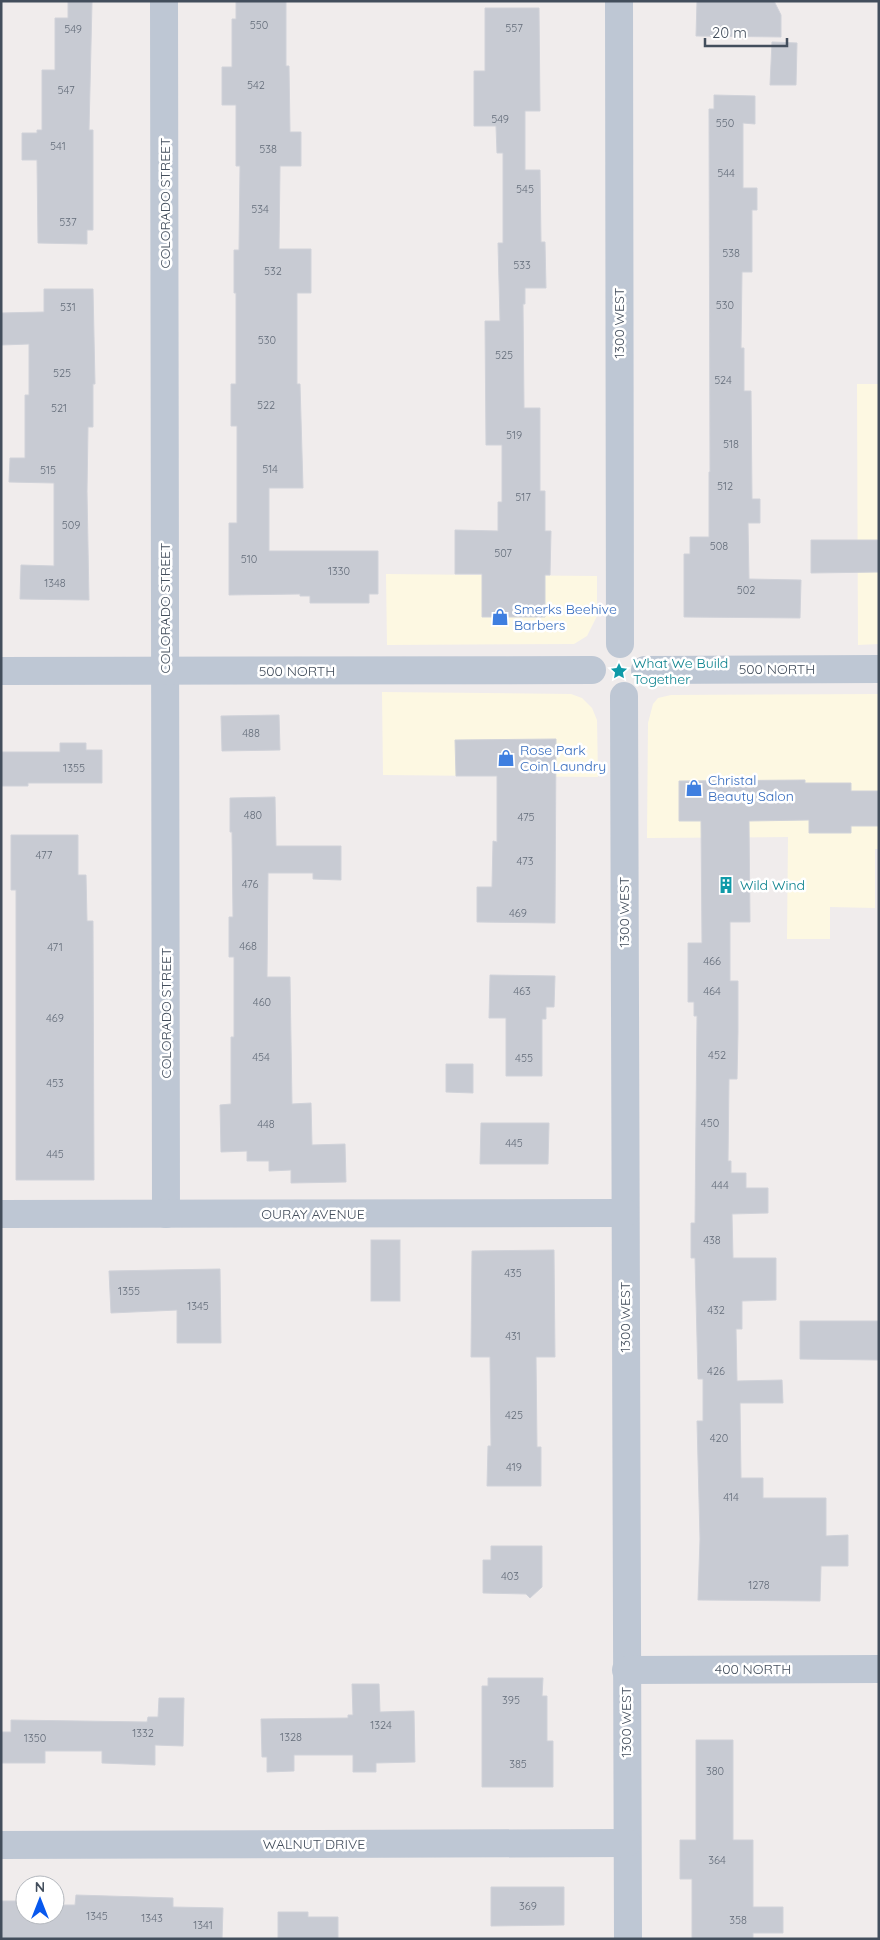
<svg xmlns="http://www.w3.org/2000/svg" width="880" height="1940" viewBox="0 0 880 1940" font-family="Quicksand,sans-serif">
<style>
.commercial{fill:#fdf8e2}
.building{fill:#c8cbd3;stroke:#d0d2d9}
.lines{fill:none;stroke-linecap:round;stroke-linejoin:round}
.street{stroke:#bec7d4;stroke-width:28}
.labels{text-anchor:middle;stroke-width:5;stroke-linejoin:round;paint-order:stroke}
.number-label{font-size:11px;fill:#646d7a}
.street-label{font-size:14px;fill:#434e5c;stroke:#fff}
.shop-label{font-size:14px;fill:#366cbe;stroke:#fff;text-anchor:start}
.culture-label{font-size:14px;fill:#0d838f;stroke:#fff;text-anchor:start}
</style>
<rect width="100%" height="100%" fill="#f0ecec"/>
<g class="commercial">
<path d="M857,384h22v260l-21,1z"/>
<path d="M386,574l211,2v40l-10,20 -13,8 -187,1z"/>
<path d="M382,692l189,2 11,4 10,10 5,12 1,57 -215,-2z"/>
<path d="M879,694v155h-4v59l-45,-1v32h-43l1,-102 -141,1 1,-115 5,-19 5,-6 13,-3z"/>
</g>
<g class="building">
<path d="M236,1h50v65h3l1,66h11v34h-21l-1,83h32v44h-14v91h3l3,104h-34v63h109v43h-9v9h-59v-7h-10v-2l-71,1v-72h8v-97h-6v-42h5v-91h-2v-43h5l1,-84h-4v-61h-14v-38h10v-48h4z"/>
<path d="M697,1h77l7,14v22l-85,-1z"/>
<path d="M68,2h24l-3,128h4v100h-6v14l-49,-1 -1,-83h-15v-27h15v-3h5v-60h13v-52h13z"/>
<path d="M485,8h54l1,103h-15v59h15l1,72h4l1,46h-21v16h-2l1,104h16v83h5v40h6l-1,44h-5v42h-63v-43h-27v-44l43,1v-29h4v-57h-16l-1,-124h15l-2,-78h5v-90h-6l-1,-27h-22v-55h11z"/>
<path d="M772,42l25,1 -1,42h-26z"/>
<path d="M714,95l41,1v28l-12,-1v65h14v22h-5v62h-10l-1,76h3v43h7l1,108h8v24h-12l1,56 52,1 -1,38 -116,-1v-63h6v-17h19v-65h1l-1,-363h5z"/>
<path d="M44,289h49l2,95h-2v43h-5l-1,64 2,109 -69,-1 1,-34 33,1v-83l-45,-1 1,-24h15v-63h4v-51l-28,1v-32l43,-1z"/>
<path d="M811,540h68v32l-68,1z"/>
<path d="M279,715l1,35 -58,1 -1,-35z"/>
<path d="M556,739l-1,184 -78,-1v-35h15l1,-46 4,1v-66h-41l-1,-36z"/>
<path d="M60,743h26v7h16v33h-74v3h-27v-34h59z"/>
<path d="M805,780v3h46v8h28v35h-28v7h-42v-13l-60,1 1,101h-20v59h8v50l-1,48h-8l-1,82h3v12h15v15h22v25l-36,1 1,44h43v42l-34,1v28h-6l1,52 45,-1 1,23h-43l1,75h22v20h63v38l22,-1v31h-27l-1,35 -122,-1 2,-61 -3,-118h6v-42h-5l-3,-121h-4v-35h4l2,-207h-3v-14h-6v-59h14l-1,-122h-22v-40z"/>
<path d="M275,797l1,49h65v34l-28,-1v-6h-45l-1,104h23l2,127 19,-1 1,42 33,-1 1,38 -55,1v-13l-22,1v-10h-22v-10l-26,1 -1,-47 11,-1v-67h3v-80h-5v-40h4l-1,-85h-2v-34z"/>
<path d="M11,835h67v40h8l1,46h6l1,259h-78v-290h-5z"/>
<path d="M490,975l65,1 -1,31h-8v12h-4v57h-36v-58h-17z"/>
<path d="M446,1064h27v29l-27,-1z"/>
<path d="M481,1123h68l-1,41h-68z"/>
<rect x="371" y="1240" width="29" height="61"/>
<path d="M554,1250l1,107h-19l1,90h4v39h-54l1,-40h3l-1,-89h-19l1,-106z"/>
<path d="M220,1269l1,74h-44v-33l-66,3 -2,-42z"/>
<path d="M800,1321h79v39l-79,-1z"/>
<path d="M491,1546h51v41l-12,11 -4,-4 -43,-1v-33h8z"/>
<path d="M488,1678h55l-1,18h5v45h6v46h-71v-101h6z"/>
<path d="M352,1684h27l1,28 34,-1 1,51 -39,1v9h-23v-17h-59v16l-27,1v-15h-5l-1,-38 87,-1v-3h5z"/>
<path d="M159,1698h25l-1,48 -28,-1v20l-53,-2v-12h-57v12h-44v-31h10v-12l136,2 1,-5h10z"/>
<path d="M696,1740h37v100h20v67h30v26h-30v6h-61v-60h-12v-39h16z"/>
<path d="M491,1887h73v38l-73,1z"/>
<path d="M76,1895l97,3v9l50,1 -1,31h-221v-38h23l1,14h30v-10h20z"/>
<path d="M278,1912h30v5h30v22h-60z"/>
</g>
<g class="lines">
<g class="street">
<path d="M164,1l2,1213"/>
<path d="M619,1l1,643"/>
<path d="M645,670l234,-1"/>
<path d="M1,671l591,-1"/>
<path d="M624,696l4,1243"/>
<path d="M1,1214l624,-1"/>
<path d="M626,1670l253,-1"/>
<path d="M1,1845l626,-2"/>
</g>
</g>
<defs>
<g id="shop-bare" transform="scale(1.35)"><path d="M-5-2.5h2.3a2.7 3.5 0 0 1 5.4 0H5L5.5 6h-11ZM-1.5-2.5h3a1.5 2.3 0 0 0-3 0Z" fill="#3f7fe0" stroke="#fff" stroke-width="2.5" paint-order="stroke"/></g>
<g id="sight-bare" transform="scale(1.35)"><path d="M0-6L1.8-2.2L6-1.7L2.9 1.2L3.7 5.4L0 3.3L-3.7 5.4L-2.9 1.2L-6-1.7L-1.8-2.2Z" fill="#0f9aa8" stroke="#fff" stroke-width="2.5" paint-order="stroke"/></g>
<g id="building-bare" transform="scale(1.35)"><path d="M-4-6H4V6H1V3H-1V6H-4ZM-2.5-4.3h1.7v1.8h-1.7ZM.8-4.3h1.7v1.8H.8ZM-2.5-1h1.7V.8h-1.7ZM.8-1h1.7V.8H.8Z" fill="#0f9aa8" stroke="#fff" stroke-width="2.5" paint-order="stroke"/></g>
</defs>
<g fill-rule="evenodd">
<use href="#shop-bare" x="500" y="617"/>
<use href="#sight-bare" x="619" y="671"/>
<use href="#shop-bare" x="506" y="758"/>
<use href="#shop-bare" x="694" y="788"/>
<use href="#building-bare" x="726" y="885"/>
</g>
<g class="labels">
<g class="number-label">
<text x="259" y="29">550</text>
<text x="514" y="32">557</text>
<text x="73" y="33">549</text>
<text x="256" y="89">542</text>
<text x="66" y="94">547</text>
<text x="500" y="123">549</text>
<text x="725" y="127">550</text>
<text x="58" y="150">541</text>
<text x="268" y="153">538</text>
<text x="726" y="177">544</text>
<text x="525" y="193">545</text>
<text x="260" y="213">534</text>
<text x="68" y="226">537</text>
<text x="731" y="257">538</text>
<text x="522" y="269">533</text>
<text x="273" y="275">532</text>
<text x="725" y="309">530</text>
<text x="68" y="311">531</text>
<text x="267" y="344">530</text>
<text x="504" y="359">525</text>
<text x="62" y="377">525</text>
<text x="723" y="384">524</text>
<text x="266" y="409">522</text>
<text x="59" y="412">521</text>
<text x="514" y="439">519</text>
<text x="731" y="448">518</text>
<text x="270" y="473">514</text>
<text x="48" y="474">515</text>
<text x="725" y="490">512</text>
<text x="523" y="501">517</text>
<text x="71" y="529">509</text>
<text x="719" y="550">508</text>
<text x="503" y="557">507</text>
<text x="249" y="563">510</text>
<text x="339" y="575">1330</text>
<text x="55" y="587">1348</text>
<text x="746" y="594">502</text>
<text x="251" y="737">488</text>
<text x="74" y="772">1355</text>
<text x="253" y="819">480</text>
<text x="526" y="821">475</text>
<text x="44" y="859">477</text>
<text x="525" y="865">473</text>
<text x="250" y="888">476</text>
<text x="518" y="917">469</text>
<text x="248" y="950">468</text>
<text x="55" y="951">471</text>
<text x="712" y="965">466</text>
<text x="522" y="995">463</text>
<text x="712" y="995">464</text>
<text x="262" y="1006">460</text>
<text x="55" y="1022">469</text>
<text x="717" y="1059">452</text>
<text x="261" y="1061">454</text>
<text x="524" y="1062">455</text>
<text x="55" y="1087">453</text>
<text x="710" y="1127">450</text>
<text x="266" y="1128">448</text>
<text x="514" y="1147">445</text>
<text x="55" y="1158">445</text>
<text x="720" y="1189">444</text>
<text x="712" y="1244">438</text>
<text x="513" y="1277">435</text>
<text x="129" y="1295">1355</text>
<text x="198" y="1310">1345</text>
<text x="716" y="1314">432</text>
<text x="513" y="1340">431</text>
<text x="716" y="1375">426</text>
<text x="514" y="1419">425</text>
<text x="719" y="1442">420</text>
<text x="514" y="1471">419</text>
<text x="731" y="1501">414</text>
<text x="510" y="1580">403</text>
<text x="759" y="1589">1278</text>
<text x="511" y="1704">395</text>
<text x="381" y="1729">1324</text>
<text x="143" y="1737">1332</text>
<text x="291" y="1741">1328</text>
<text x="35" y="1742">1350</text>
<text x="518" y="1768">385</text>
<text x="715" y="1775">380</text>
<text x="717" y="1864">364</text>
<text x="528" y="1910">369</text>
<text x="97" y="1920">1345</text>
<text x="152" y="1922">1343</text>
<text x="738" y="1924">358</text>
<text x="203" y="1929">1341</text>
</g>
<g class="street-label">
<text transform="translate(165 203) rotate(-90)" y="5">COLORADO STREET</text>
<text transform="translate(619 323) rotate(-90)" y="5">1300 WEST</text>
<text transform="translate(165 608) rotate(-90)" y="5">COLORADO STREET</text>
<text x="777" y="674">500 NORTH</text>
<text x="297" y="676">500 NORTH</text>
<text transform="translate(624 912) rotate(-90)" y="5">1300 WEST</text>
<text transform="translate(166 1013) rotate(-90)" y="5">COLORADO STREET</text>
<text x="313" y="1219">OURAY AVENUE</text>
<text transform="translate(625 1317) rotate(-90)" y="5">1300 WEST</text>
<text x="753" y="1674">400 NORTH</text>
<text transform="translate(626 1722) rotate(-90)" y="5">1300 WEST</text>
<text x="314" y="1849">WALNUT DRIVE</text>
</g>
<g class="shop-label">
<text x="514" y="614">Smerks Beehive<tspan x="514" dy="16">Barbers</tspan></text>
<text x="520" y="755">Rose Park<tspan x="520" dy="16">Coin Laundry</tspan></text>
<text x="708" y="785">Christal<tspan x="708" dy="16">Beauty Salon</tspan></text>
</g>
<g class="culture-label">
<text x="633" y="668">What We Build<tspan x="633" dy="16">Together</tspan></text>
<text x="740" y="890">Wild Wind</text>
</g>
</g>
<rect width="880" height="1940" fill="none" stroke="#434e5c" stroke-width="5"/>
<g transform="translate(40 1900)"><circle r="24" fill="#ffffff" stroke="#b4b8be"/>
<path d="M0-4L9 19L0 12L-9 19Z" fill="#0858ee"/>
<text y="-8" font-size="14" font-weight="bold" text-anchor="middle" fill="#434e5c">N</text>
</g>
<path d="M705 38v8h82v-8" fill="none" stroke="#434e5c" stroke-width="2.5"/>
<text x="712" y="38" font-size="15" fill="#434e5c" stroke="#ffffff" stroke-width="4" paint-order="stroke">20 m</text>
</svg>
